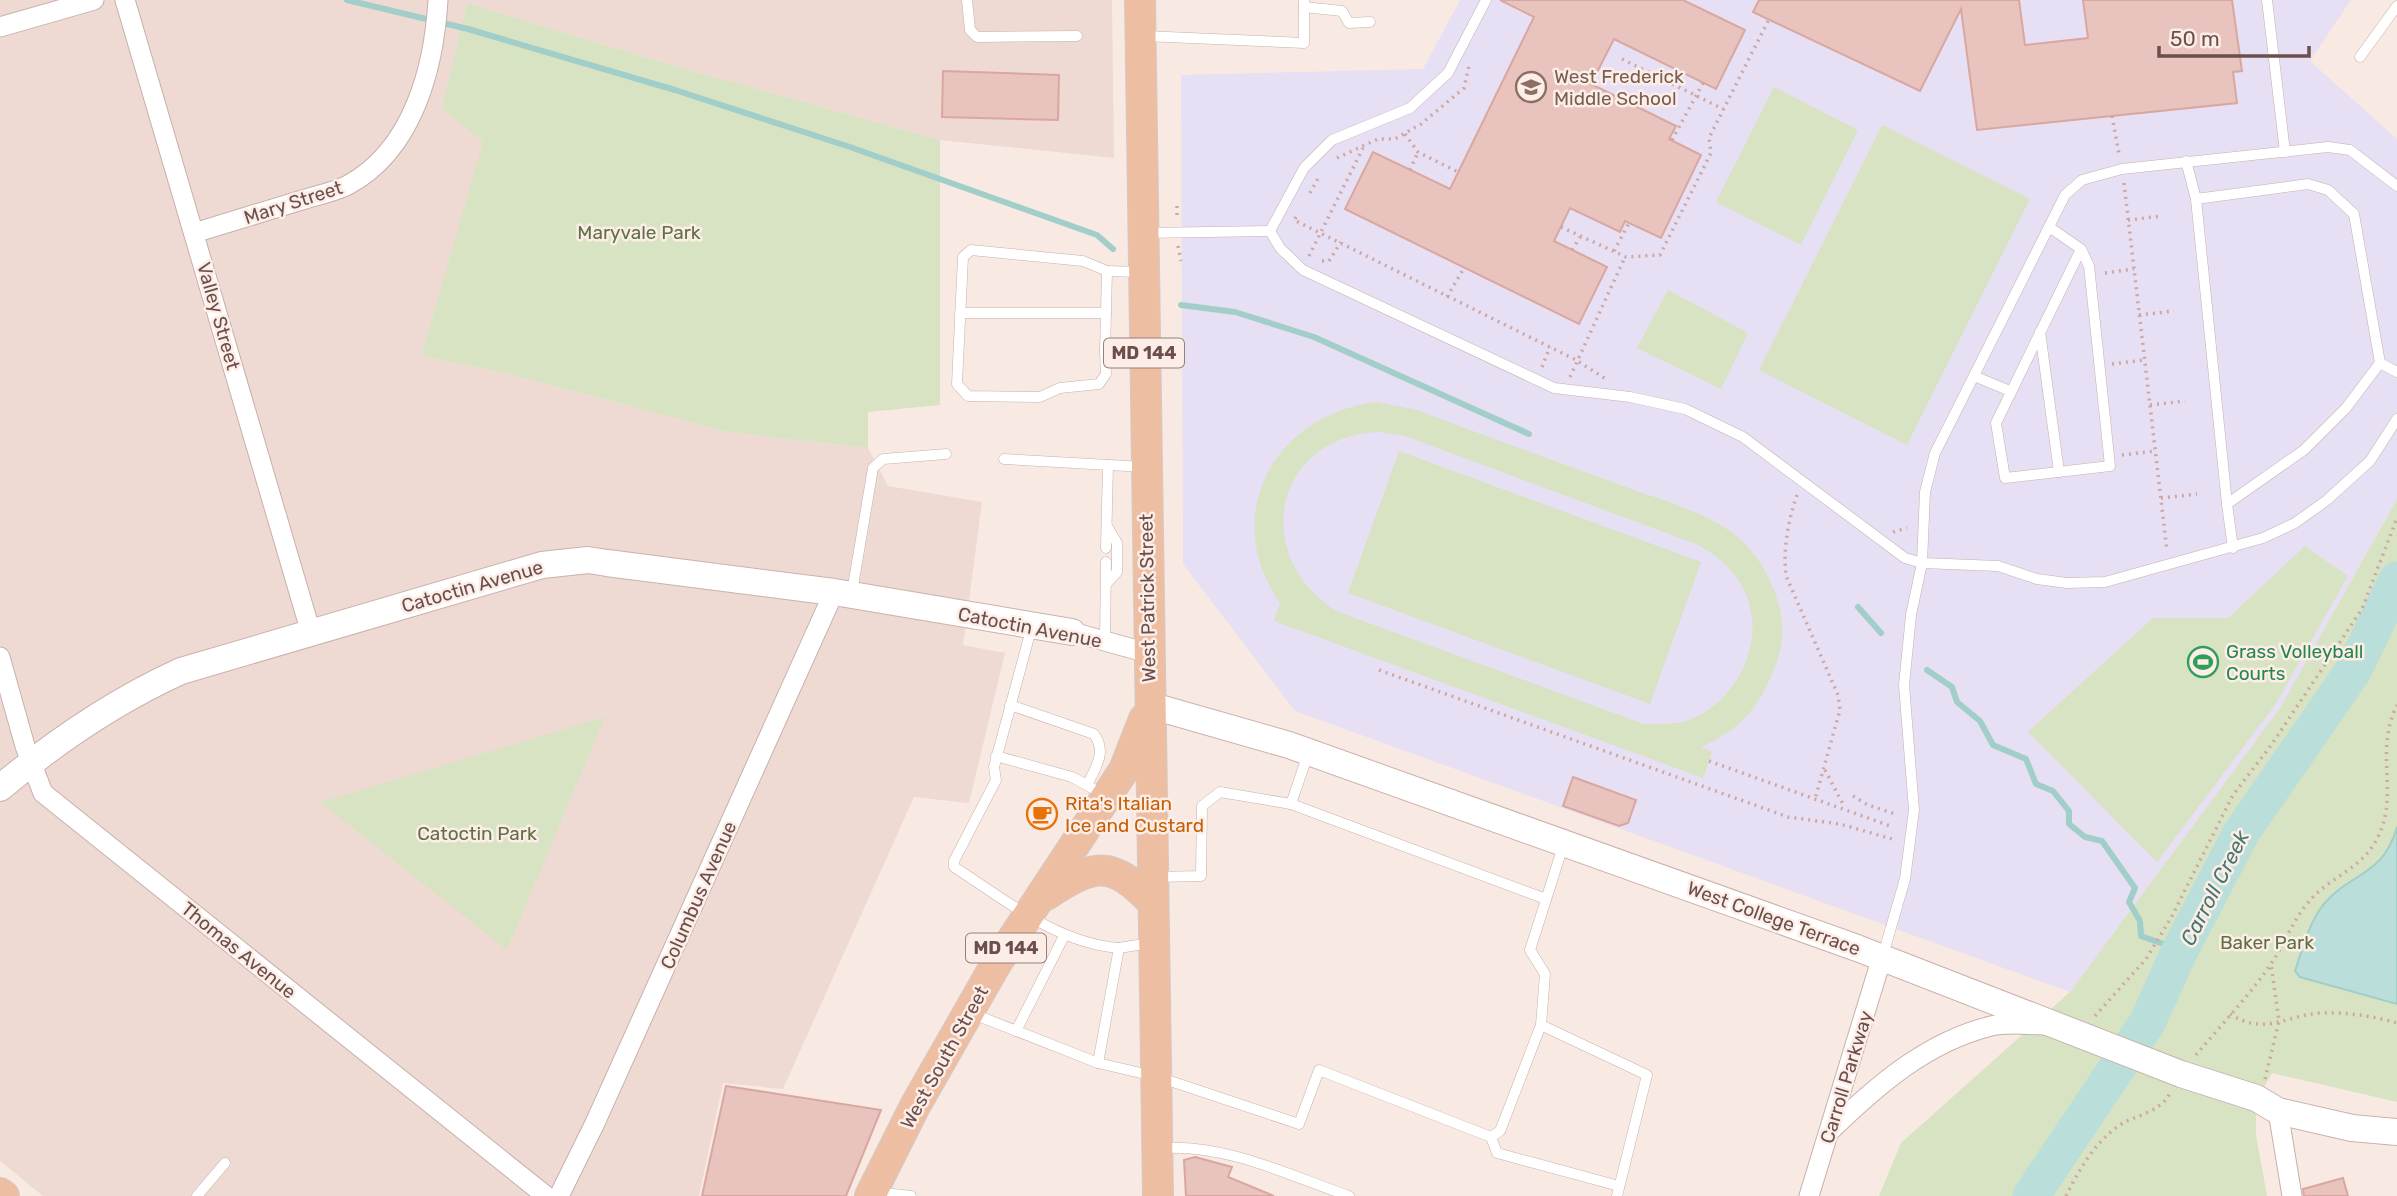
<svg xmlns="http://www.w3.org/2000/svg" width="2397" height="1196" viewBox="0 0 2397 1196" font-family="Rubik,sans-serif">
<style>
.residential{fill:#eedad2}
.education{fill:#e7dff4}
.green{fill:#d8e3c3;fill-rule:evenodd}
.water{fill:#badeda;stroke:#a2cec9;stroke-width:2}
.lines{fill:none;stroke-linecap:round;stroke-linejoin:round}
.stream{stroke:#a2cec9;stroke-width:6}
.river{stroke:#badeda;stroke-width:37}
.building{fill:#e9c3be;stroke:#d9a7a0;stroke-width:2}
.lane-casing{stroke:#c7b0ab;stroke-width:11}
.street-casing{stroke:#c7b0ab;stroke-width:21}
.secondary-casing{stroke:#ccb1ab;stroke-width:28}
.primary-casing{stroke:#d3cac9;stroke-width:32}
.path{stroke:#cda7a2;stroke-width:3.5;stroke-dasharray:2 5;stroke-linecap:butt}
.lane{stroke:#fff;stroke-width:10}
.street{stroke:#fff;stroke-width:19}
.secondary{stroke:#fff;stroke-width:26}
.primary{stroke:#eebea3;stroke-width:30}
.labels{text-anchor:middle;stroke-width:5;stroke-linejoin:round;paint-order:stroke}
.shield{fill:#fceee7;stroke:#977f7a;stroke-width:2}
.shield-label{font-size:18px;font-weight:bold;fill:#6c4f4c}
.education-label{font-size:19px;fill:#785e54;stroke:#fceee7;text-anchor:start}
.street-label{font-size:19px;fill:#6c4f4c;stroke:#fceee7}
.park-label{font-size:19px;fill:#5e7046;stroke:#fceee7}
.leisure-label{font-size:19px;fill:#27864d;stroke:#fceee7;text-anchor:start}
.food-label{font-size:19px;fill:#c56008;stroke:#fceee7;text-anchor:start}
.water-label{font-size:21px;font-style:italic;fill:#477671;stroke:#fceee7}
</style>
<rect width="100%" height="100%" fill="#f8eae2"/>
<path class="residential" d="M0,0h1112l2,158 -174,-18 -279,-78 -194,-59 -8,42 25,97 -63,214 84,17 223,59 140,16 20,38 94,16 -19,143 42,8 -36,150 -55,-6 -131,292 -60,-6 -24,113h-656l-43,-35z"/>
<path class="education" d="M1460,0h891l-41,61 87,78v360l-117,209 -210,284 -775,-281 -112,-147 -2,-489 242,-6z"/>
<g class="green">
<path d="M467,3l194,59 279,78v265l-72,7v36l-140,-16 -223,-59 -84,-17 62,-214 -41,-34z"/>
<path d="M1774,87l84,43 -57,115 -85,-43z"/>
<path d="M1882,125l148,74 -123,246 -148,-75z"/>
<path d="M1668,290l80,43 -27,56 -84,-41z"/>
<path d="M1376,402l41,8c69,26 137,51 206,76 37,14 80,24 112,49 34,27 57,81 43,123 -16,46 -33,69 -77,89l11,5 -9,26 -429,-157 6,-18c-61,-88 -6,-188 96,-201zM1379,432l26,4 291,108c15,8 31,19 41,34 36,51 5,123 -50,143 -13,4 -29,3 -43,3l-308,-113c-87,-56 -62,-175 43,-179z"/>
<path d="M1399,451l302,111 -51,142 -302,-111z"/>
<path d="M2397,499v603l-125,-29 -16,29v33l11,61h-388l22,-53 169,-151 210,-284z"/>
<path d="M2305,546l43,30 -73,129 -118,157 -129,-130 125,-114h75z"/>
<path d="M605,717l-98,233 -187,-148z"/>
</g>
<path class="water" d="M2397,827v177l-97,-27 -5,-6c7,-21 14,-48 28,-66 27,-33 60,-28 74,-78z"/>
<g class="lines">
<g class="stream">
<path d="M347,0l121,29 207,61 175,57 247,88 16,14"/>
<path d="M1181,305l54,7 79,25 215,97"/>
<path d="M1858,607l23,26"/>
<path d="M1927,670l25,17 5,15 23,19 13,24 33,14 10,25 17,7 16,20v13l16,13 17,4 33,47 -6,14 11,19 1,15 39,14"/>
</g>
<path class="river" d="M2031,1196l116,-173 33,-73 61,-117 112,-162 44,-91"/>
</g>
<g class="building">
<path d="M1500,0h183l62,30 -29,59 -102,-50 -23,45 85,42 -7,13 32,16 -40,83 -36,-17 -5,11 -50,-24 -16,33 53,26 -28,57 -234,-115 28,-57 77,37 84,-172z"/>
<path d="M1759,0h260l6,45 63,-7 -5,-38h149l10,71 -9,1 4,31 -260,27 -16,-121 -41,82 -167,-79z"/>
<path d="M943,71l116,4 -1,45 -116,-3z"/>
<path d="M1573,777l63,23 -8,23 -9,3 -56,-20z"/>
<path d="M726,1086l155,24 -35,86h-144z"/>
<path d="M1195,1157l37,10 -4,10 46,19h-88l-2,-36z"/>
<path d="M2343,1178l5,18h-44l-1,-7z"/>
</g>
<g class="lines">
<g class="lane-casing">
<g id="lane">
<path d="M967,0l3,30 7,7 100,-1"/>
<path d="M2267,0l18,152"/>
<path d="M1304,7l38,4 7,12 21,-1"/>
<path d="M1144,36l160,7v-43"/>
<path d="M2360,57l37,-51"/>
<path d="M2186,161l10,38 31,305"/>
<path d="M2196,199l112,-15 20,6 26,24 26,149"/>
<path d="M2049,227l32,22 8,17 21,200 -105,12 -9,-55 85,-174"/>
<path d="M1270,231l10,17 23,22 251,118 76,9 55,12 58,28 162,121 17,5 76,3 39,13 30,4 38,-1 158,-44 32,-15 32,-23 43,-39 27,-42"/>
<path d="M1270,231l34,-63 28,-28 78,-32 38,-35 38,-73"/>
<path d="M1145,233l125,-2"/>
<path d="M1139,272l-32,-1 -2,80 37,1"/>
<path d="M960,313h146"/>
<path d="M2040,332l19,140"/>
<path d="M1105,351l1,23 -7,10 -39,4 -20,9 -72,-1 -11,-12 6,-127 8,-7 112,11 24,10"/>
<path d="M1974,376l36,15"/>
<path d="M1004,459l141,8"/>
<path d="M1106,548l2,-83"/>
<path d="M2233,548l-6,-44 77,-54 42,-42 34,-45 17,9"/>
<path d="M1106,584l11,-12v-29l-10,-17"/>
<path d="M852,592l21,-124 10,-9 63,-5"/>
<path d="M1032,626l-38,141 2,13 -42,81v6c52,33 102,76 165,81"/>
<path d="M1105,641l1,-79"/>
<path d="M1010,705l84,29c13,18 2,33 -7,51"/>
<path d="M1308,754l-17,50 255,95"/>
<path d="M996,756l76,21 20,11"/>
<path d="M1564,843l-34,107 15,24 -4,51 106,50 -30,121"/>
<path d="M1156,877l45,-1 1,-70 18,-14 71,12"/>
<path d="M1883,955l22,-76 9,-69 -10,-125 7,-70 11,-52 3,-71 10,-39 130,-258 17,-15 40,-11 206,-22 22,3 47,36"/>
<path d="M971,1013l127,50 60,14 141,47 20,-54 172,67 9,-6 41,-106"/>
<path d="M1016,1031l48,-95"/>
<path d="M1098,1063l21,-115 31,-5"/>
<path d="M1491,1137l6,16 122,33"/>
<path d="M1162,1148c65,-4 126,27 187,48"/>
<path d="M876,1192l35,4"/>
<path d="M197,1196l28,-33"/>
</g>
</g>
<g class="street-casing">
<g id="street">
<path d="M125,0l186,633"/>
<path d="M0,27l94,-27"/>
<path d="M194,233c36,-11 72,-22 108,-33 15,-5 33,-8 46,-15 65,-35 86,-117 90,-185"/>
<path d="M1072,632l76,21"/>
<path d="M0,657l25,89 18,47 503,403"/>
<path d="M2278,1111l14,85"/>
<path d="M1829,1132c46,-45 97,-90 162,-106 16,-4 37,-1 54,-1"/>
<path d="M559,1196l36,-73 239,-531"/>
<path d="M1809,1196l73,-239"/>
</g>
</g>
<g class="secondary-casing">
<g id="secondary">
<path d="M1149,705l140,40 568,203 324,126 75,24 22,13 74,17 45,4"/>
<path d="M0,788c56,-47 115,-87 181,-117l361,-106 46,-5 19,3 227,29 238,40"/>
</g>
</g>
<g class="primary-casing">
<g id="primary">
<path d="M1140,0l18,1196"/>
<path d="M1046,895c49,-32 65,-36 107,8"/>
<path d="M0,1193l4,3"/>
<path d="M870,1196l45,-90 81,-142 128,-194 20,-51"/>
</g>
</g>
<g class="path">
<path d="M1622,59l101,50"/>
<path d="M2112,116l7,38"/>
<path d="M1405,134l13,18 40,20"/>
<path d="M1672,140l31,-57"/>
<path d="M1337,158l41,-19h17l26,-15 43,-36 5,-22"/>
<path d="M1410,170l8,-18"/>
<path d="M2124,183l43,368"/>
<path d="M1310,193l10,-18"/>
<path d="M1177,206v12"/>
<path d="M1296,217l-2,3 282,140 30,19"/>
<path d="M2128,220l34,-4"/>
<path d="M1561,227l65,30 34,-2 51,-102 -2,-15 59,-117"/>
<path d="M1178,246l3,15"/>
<path d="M1572,250l8,-13"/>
<path d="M1614,251l15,-28"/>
<path d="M1309,256l54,-108"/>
<path d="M1322,261h7l12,-19"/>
<path d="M2105,273l29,-4"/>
<path d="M1447,297l17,-29"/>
<path d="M2139,315l35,-4"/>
<path d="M2112,364l32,-4"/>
<path d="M1542,367l8,-20"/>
<path d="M1570,377l55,-120"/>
<path d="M2150,405l35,-4"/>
<path d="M2122,455l33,-4"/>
<path d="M1797,495c-9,26 -14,54 -11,81l52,119 2,15 -25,89"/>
<path d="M2161,498l36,-4"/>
<path d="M1893,532l14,-4"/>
<path d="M1379,670l409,147 52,7 52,15"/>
<path d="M1709,761l184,66"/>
<path d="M1825,770l19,36"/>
<path d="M1853,796l15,9 27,9"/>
<path d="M2230,1014c35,22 54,2 90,-1 26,-1 53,3 77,10"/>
<path d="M2095,1016l51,-57 25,-41 62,-123 39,-51 90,-135 35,-91"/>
<path d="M2196,1055c25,-30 53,-59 75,-91 13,-19 21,-42 36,-60 23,-30 58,-33 74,-74 16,-41 -6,-80 16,-125"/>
<path d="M2265,1079l14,-58 -8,-57"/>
<path d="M2066,1196c14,-28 31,-58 59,-74 14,-7 40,-13 45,-30"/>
</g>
<use href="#lane" class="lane"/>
<use href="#street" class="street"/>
<use href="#secondary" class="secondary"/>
<use href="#primary" class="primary"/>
</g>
<defs>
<g id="school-ring" transform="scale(1.575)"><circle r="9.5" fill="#fceee7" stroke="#8d6e63" stroke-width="1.5"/><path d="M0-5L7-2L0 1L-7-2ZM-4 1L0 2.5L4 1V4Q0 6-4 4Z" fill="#8d6e63"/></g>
<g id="stadium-ring" transform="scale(1.575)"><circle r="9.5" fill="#fceee7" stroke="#2e9e5b" stroke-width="1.5"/><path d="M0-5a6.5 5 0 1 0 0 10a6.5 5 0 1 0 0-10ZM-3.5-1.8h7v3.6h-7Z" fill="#2e9e5b"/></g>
<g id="cafe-ring" transform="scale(1.575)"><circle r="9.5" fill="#fceee7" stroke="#e8710a" stroke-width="1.5"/><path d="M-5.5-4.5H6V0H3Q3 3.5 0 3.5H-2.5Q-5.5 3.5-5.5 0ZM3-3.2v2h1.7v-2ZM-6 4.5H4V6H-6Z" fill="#e8710a"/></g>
</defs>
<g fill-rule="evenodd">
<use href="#school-ring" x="1531" y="87"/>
<use href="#stadium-ring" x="2203" y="662"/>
<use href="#cafe-ring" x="1042" y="814"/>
</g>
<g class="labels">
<g class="shield">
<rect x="1104" y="338.5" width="80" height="29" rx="5"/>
<rect x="966" y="933.5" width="80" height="29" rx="5"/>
</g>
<g class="shield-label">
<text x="1144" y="359">MD 144</text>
<text x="1006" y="954">MD 144</text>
</g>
<g class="education-label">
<text x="1554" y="83">West Frederick<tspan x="1554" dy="22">Middle School</tspan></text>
</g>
<g class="street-label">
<text transform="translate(293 202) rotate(-18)" y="7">Mary Street</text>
<text transform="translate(219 316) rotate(74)" y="7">Valley Street</text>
<text transform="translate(472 586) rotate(-16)" y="7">Catoctin Avenue</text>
<text transform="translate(1147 598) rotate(-91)" y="7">West Patrick Street</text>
<text transform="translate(1030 627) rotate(11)" y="7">Catoctin Avenue</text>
<text transform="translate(698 895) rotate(-66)" y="7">Columbus Avenue</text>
<text transform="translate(1774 918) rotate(20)" y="7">West College Terrace</text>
<text transform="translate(239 950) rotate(39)" y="7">Thomas Avenue</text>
<text transform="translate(944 1057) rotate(-61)" y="7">West South Street</text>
<text transform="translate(1846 1077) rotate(-73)" y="7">Carroll Parkway</text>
</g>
<g class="park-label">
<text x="639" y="239">Maryvale Park</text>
<text x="477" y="840">Catoctin Park</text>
<text x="2267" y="949">Baker Park</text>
</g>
<g class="leisure-label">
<text x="2226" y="658">Grass Volleyball<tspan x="2226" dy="22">Courts</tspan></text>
</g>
<g class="food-label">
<text x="1065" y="810">Rita's Italian<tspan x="1065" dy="22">Ice and Custard</tspan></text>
</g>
<g class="water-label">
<text transform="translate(2215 888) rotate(-63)" y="7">Carroll Creek</text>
</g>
</g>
<path d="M2159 46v10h150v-10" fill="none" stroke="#6c4f4c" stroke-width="3.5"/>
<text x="2170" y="46" font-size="21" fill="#6c4f4c" stroke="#fceee7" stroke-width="5" paint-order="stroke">50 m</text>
</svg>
